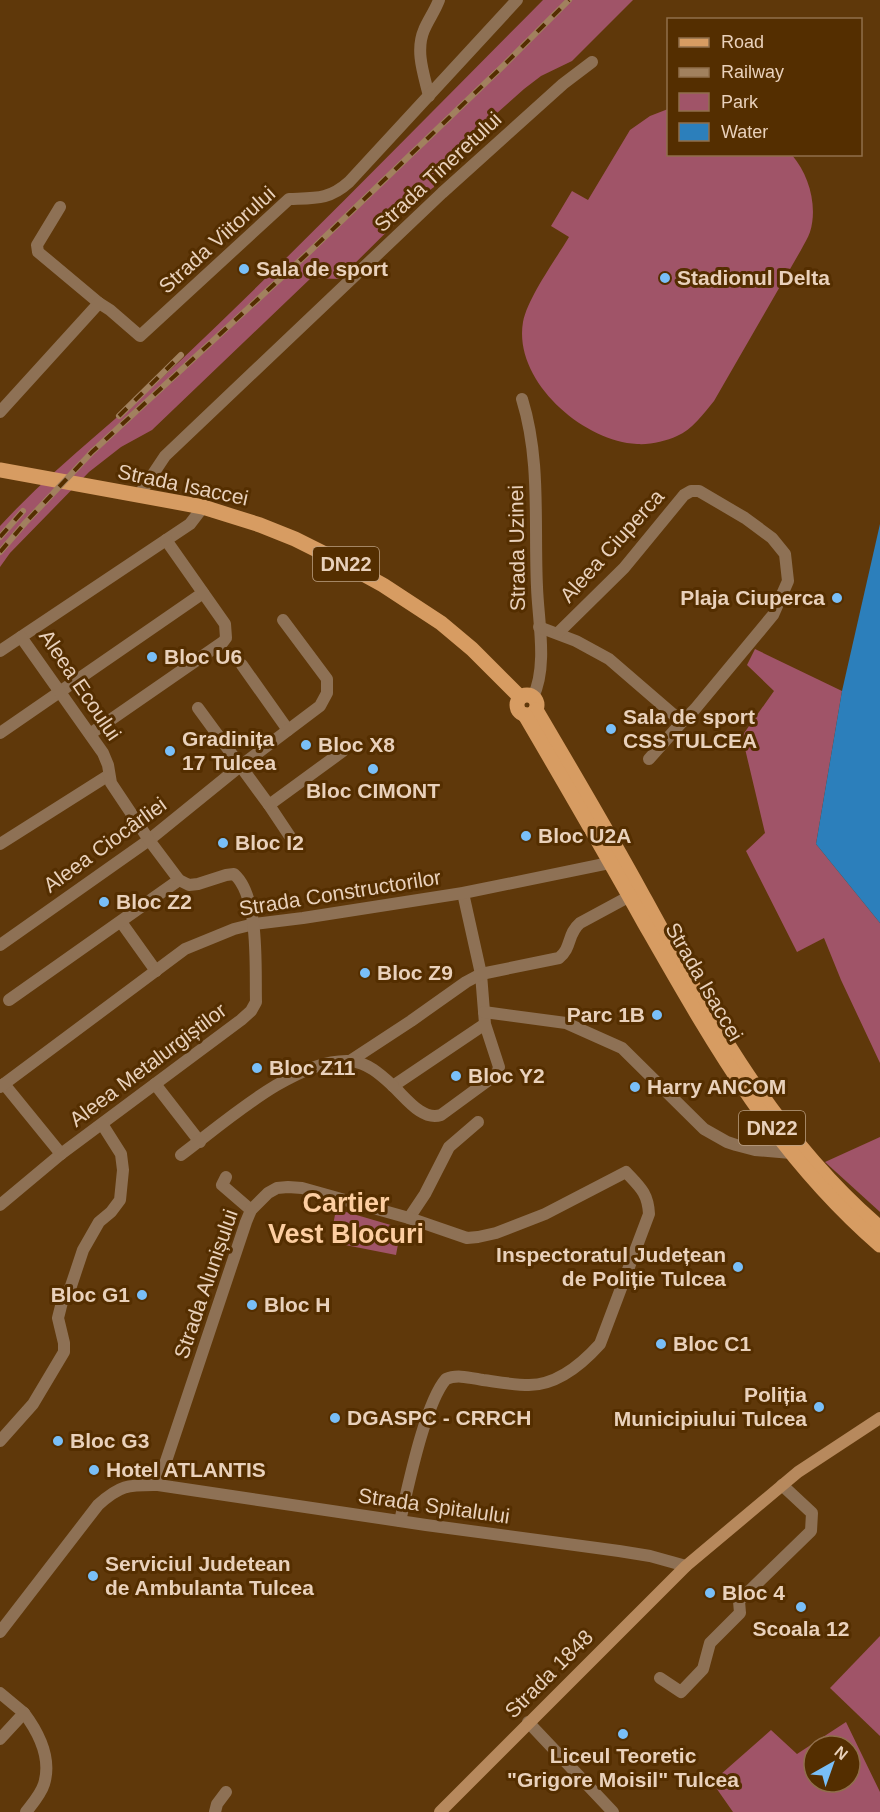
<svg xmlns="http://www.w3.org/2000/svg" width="880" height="1812" viewBox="0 0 880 1812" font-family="Helvetica,sans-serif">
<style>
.green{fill:#a05468;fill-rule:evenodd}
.water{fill:#2c7fbb}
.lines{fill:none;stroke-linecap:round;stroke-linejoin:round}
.minor{stroke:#8e7155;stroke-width:12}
.secondary{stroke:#b7895d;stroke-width:12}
.primary{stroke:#d79c62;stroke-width:15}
.rail-casing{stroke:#a1815e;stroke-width:6}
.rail{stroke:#542e00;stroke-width:4;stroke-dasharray:11;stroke-linecap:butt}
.poi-dot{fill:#79bff8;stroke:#542e00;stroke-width:2}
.labels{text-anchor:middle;stroke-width:6;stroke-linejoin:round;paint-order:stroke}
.shield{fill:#542e00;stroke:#bca083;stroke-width:1.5}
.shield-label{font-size:20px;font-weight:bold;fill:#e9d1bb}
.street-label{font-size:21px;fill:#e9d1bb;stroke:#542e00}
.poi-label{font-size:21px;font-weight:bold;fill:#e9d1bb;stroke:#542e00;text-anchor:start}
.district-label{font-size:27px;font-weight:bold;fill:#fdcea1;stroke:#542e00}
</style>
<rect width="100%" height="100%" fill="#5f380a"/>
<g class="green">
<path d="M543,0h90l-61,61 -31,15 -17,13 -89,79 -1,19 -8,6 -87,86 -28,-1 -159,152 -31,17 -32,25 -79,81 -10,14v-41c55,-60 121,-109 180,-165 124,-118 243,-240 363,-361z"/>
<path d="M668,109v45l124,1c17,20 26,51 18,77 -2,6 -6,12 -9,18l-87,151c-10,12 -22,29 -37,35 -11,5 -27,9 -40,8 -55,-3 -124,-64 -114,-122 5,-25 33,-63 46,-85l-18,-11 21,-35 16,9 42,-70 20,-14z"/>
<path d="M755,649l87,42 -26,153 64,79v140l-39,-83 -17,-42 -27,14 -51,-101 19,-18 -23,-97 32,-45 -27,-26z"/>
<path d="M880,1137v75l-55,-50z"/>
<path d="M336,1209l65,19 -5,27 -66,-13z"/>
<path d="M880,1636v100l-50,-48z"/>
<path d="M846,1722l34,70v20h-147l-21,-30 59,-52 26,24zM814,1746h36v36h-36z"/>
</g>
<path class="water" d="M880,524v399l-64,-79 26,-153z"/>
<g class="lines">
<g class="minor">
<path d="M429,96c-5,-21 -14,-45 -5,-66 4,-10 11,-19 15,-30"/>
<path d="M60,207l-23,38 1,7 61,51"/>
<path d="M522,399c19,61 12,125 15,188 1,33 11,79 -4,110"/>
<path d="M0,412l99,-109 11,7 30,26 149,-137c26,-1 40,1 60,-17l168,-182"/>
<path d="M139,495l26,-39 277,-263 121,-109 29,-22"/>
<path d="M539,627l37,14 33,18 73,63"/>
<path d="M558,633l66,-65 60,-73 7,-4h8l46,27 27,20 13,16 3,27 -15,34 -78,94 -13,13 -33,37"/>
<path d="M0,651l190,-127 13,-17"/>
<path d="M242,665l46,65"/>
<path d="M198,708l71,97 28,42"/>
<path d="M0,733l203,-140"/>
<path d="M90,734l133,-92 3,-4 -1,-14 -59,-84"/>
<path d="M269,805l74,-54"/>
<path d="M0,844l109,-69"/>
<path d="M463,893l18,81 4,50 14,43 -2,7 -56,41c-19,6 -35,-17 -48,-29l92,-62"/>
<path d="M121,922l35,49"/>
<path d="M0,945l149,-105 90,-73 81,-61 7,-13v-14l-44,-59"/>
<path d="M9,1000l170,-120"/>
<path d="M484,1012l82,11 56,25 82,81 23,13 9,3 19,5 36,3"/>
<path d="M350,1061l61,-40 55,-39 15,-8 78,-16c13,-10 8,-24 21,-35l50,-27"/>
<path d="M4,1084l57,70"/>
<path d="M155,1084l45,58"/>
<path d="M0,1087l185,-138 49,-20 20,-5 49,-6 160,-25 156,-32"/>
<path d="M181,1155c42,-31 114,-97 169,-94 17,1 31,14 43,25"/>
<path d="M226,1177l-4,8 29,25"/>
<path d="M0,1205l61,-51 180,-134 10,-9 5,-9c-1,-33 4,-105 -22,-128l-8,1 -28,9 -9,1 -10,-5 -30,-40 -38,-57 -3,-18 -5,-12 -82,-116"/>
<path d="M409,1218l16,-24 24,-47 29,-25"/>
<path d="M0,1441l33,-37 31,-52v-9l-6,-25 4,-16 9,-16 12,-36 16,-28 12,-10 9,-12 3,-30 -2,-16 -19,-30"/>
<path d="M158,1485l88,-263 5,-12 17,-17 9,-5 11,-1 14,1 107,30 58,20 11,-1 18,-4 49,-19 81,-42c14,15 22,21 23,42l-49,130c-18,20 -42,41 -71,41 -15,0 -31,-3 -46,-5 -12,-2 -26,-6 -37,-1 -21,24 -38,108 -46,142"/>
<path d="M0,1632l98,-127c23,-21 31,-20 60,-20l268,40 193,26 31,5 36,10"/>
<path d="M660,1678l21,14 22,-23 7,-26 30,-30 -1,-12 72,-70 1,-18 -30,-28"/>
<path d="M0,1693l24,20 -24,26"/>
<path d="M24,1713c15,20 28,45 20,71 -3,10 -11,19 -18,28"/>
<path d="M528,1722l85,90"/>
<path d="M215,1812l2,-8 9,-12"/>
</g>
<path class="secondary" d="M440,1812l246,-246 112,-94 82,-54"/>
<g class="primary">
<path d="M0,470l203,37 57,18 35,14 48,24 40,22 58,38 31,26 48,48"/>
<circle cx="527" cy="705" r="10"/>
<path d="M536,710c36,61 72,122 106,184 66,121 132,244 238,334"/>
<path d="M525,715c41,70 81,139 120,209 68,119 130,230 235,321"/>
</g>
<g class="rail-casing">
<g id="rail">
<path d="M119,416l62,-61"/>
<path d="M0,537l23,-26"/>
<path d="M0,552l25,-29 67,-71 215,-198 196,-188 66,-66"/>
</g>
</g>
<use href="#rail" class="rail"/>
</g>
<g class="poi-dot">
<circle cx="244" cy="269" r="6"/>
<circle cx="665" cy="278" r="6"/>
<circle cx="837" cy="598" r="6"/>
<circle cx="152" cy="657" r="6"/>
<circle cx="611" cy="729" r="6"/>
<circle cx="306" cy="745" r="6"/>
<circle cx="170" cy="751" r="6"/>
<circle cx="373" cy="769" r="6"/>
<circle cx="526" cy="836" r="6"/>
<circle cx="223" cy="843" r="6"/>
<circle cx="104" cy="902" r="6"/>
<circle cx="365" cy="973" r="6"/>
<circle cx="657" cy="1015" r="6"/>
<circle cx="257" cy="1068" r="6"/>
<circle cx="456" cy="1076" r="6"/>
<circle cx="635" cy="1087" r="6"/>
<circle cx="738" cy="1267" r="6"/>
<circle cx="142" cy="1295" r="6"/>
<circle cx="252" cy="1305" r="6"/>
<circle cx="661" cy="1344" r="6"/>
<circle cx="819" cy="1407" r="6"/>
<circle cx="335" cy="1418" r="6"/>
<circle cx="58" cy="1441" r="6"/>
<circle cx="94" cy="1470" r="6"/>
<circle cx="93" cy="1576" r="6"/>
<circle cx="710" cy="1593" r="6"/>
<circle cx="801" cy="1607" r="6"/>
<circle cx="623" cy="1734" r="6"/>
</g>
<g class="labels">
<g class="shield">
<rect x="313" y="547" width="66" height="34" rx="4.5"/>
<rect x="739" y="1111" width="66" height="34" rx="4.5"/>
</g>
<g class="shield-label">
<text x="346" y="571">DN22</text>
<text x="772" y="1135">DN22</text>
</g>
<g class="street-label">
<text transform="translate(438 172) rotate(-43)" y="7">Strada Tineretului</text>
<text transform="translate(217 240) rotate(-42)" y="7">Strada Viitorului</text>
<text transform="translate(183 485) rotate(12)" y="7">Strada Isaccei</text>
<text transform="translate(612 546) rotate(-48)" y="7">Aleea Ciuperca</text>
<text transform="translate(517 548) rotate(-91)" y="7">Strada Uzinei</text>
<text transform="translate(80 685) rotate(56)" y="7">Aleea Ecoului</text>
<text transform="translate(105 845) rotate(-36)" y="7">Aleea Ciocârliei</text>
<text transform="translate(340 893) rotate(-9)" y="7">Strada Constructorilor</text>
<text transform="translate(704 982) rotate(60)" y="7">Strada Isaccei</text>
<text transform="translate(148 1065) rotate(-37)" y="7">Aleea Metalurgiștilor</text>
<text transform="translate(206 1284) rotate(-71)" y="7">Strada Alunișului</text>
<text transform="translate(434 1506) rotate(8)" y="7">Strada Spitalului</text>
<text transform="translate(549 1674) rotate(-45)" y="7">Strada 1848</text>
</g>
<g class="poi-label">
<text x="256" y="276">Sala de sport</text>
<text x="677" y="285">Stadionul Delta</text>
<text x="825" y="605" text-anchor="end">Plaja Ciuperca</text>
<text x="164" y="664">Bloc U6</text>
<text x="623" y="724">Sala de sport<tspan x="623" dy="24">CSS TULCEA</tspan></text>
<text x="182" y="746">Gradinița<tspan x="182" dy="24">17 Tulcea</tspan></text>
<text x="318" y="752">Bloc X8</text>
<text x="373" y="798" text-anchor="middle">Bloc CIMONT</text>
<text x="538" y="843">Bloc U2A</text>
<text x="235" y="850">Bloc I2</text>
<text x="116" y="909">Bloc Z2</text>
<text x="377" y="980">Bloc Z9</text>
<text x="645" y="1022" text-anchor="end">Parc 1B</text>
<text x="269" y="1075">Bloc Z11</text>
<text x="468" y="1083">Bloc Y2</text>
<text x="647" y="1094">Harry ANCOM</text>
<text x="726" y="1262" text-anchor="end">Inspectoratul Județean<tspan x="726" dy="24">de Poliție Tulcea</tspan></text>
<text x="130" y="1302" text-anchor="end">Bloc G1</text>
<text x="264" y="1312">Bloc H</text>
<text x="673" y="1351">Bloc C1</text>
<text x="807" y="1402" text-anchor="end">Poliția<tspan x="807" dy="24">Municipiului Tulcea</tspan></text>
<text x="347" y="1425">DGASPC - CRRCH</text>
<text x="70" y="1448">Bloc G3</text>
<text x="106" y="1477">Hotel ATLANTIS</text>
<text x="105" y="1571">Serviciul Judetean<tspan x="105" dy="24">de Ambulanta Tulcea</tspan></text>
<text x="722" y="1600">Bloc 4</text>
<text x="801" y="1636" text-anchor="middle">Scoala 12</text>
<text x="623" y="1763" text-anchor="middle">Liceul Teoretic<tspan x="623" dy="24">"Grigore Moisil" Tulcea</tspan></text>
</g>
<g class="district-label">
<text x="346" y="1212">Cartier<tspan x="346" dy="31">Vest Blocuri</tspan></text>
</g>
</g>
<rect x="667" y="18" width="195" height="138" fill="#542e00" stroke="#906f4b" stroke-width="1.5"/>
<rect x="679" y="38" width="30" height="9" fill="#d79c62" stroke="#906f4b" stroke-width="1.5"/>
<text x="721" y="48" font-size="18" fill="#e9d1bb">Road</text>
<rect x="679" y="68" width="30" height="9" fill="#a1815e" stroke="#906f4b" stroke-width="1.5"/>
<text x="721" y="78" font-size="18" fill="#e9d1bb">Railway</text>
<rect x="679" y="93" width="30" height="18" fill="#a05468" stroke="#906f4b" stroke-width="1.5"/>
<text x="721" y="108" font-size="18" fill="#e9d1bb">Park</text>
<rect x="679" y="123" width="30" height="18" fill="#2c7fbb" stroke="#906f4b" stroke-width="1.5"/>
<text x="721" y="138" font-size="18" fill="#e9d1bb">Water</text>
<g transform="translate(832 1764) rotate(40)"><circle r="28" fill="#542e00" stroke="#906f4b" stroke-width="1.5"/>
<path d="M0-4.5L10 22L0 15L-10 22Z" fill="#79bff8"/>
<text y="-9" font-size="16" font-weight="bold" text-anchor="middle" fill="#e9d1bb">N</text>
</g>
</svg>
